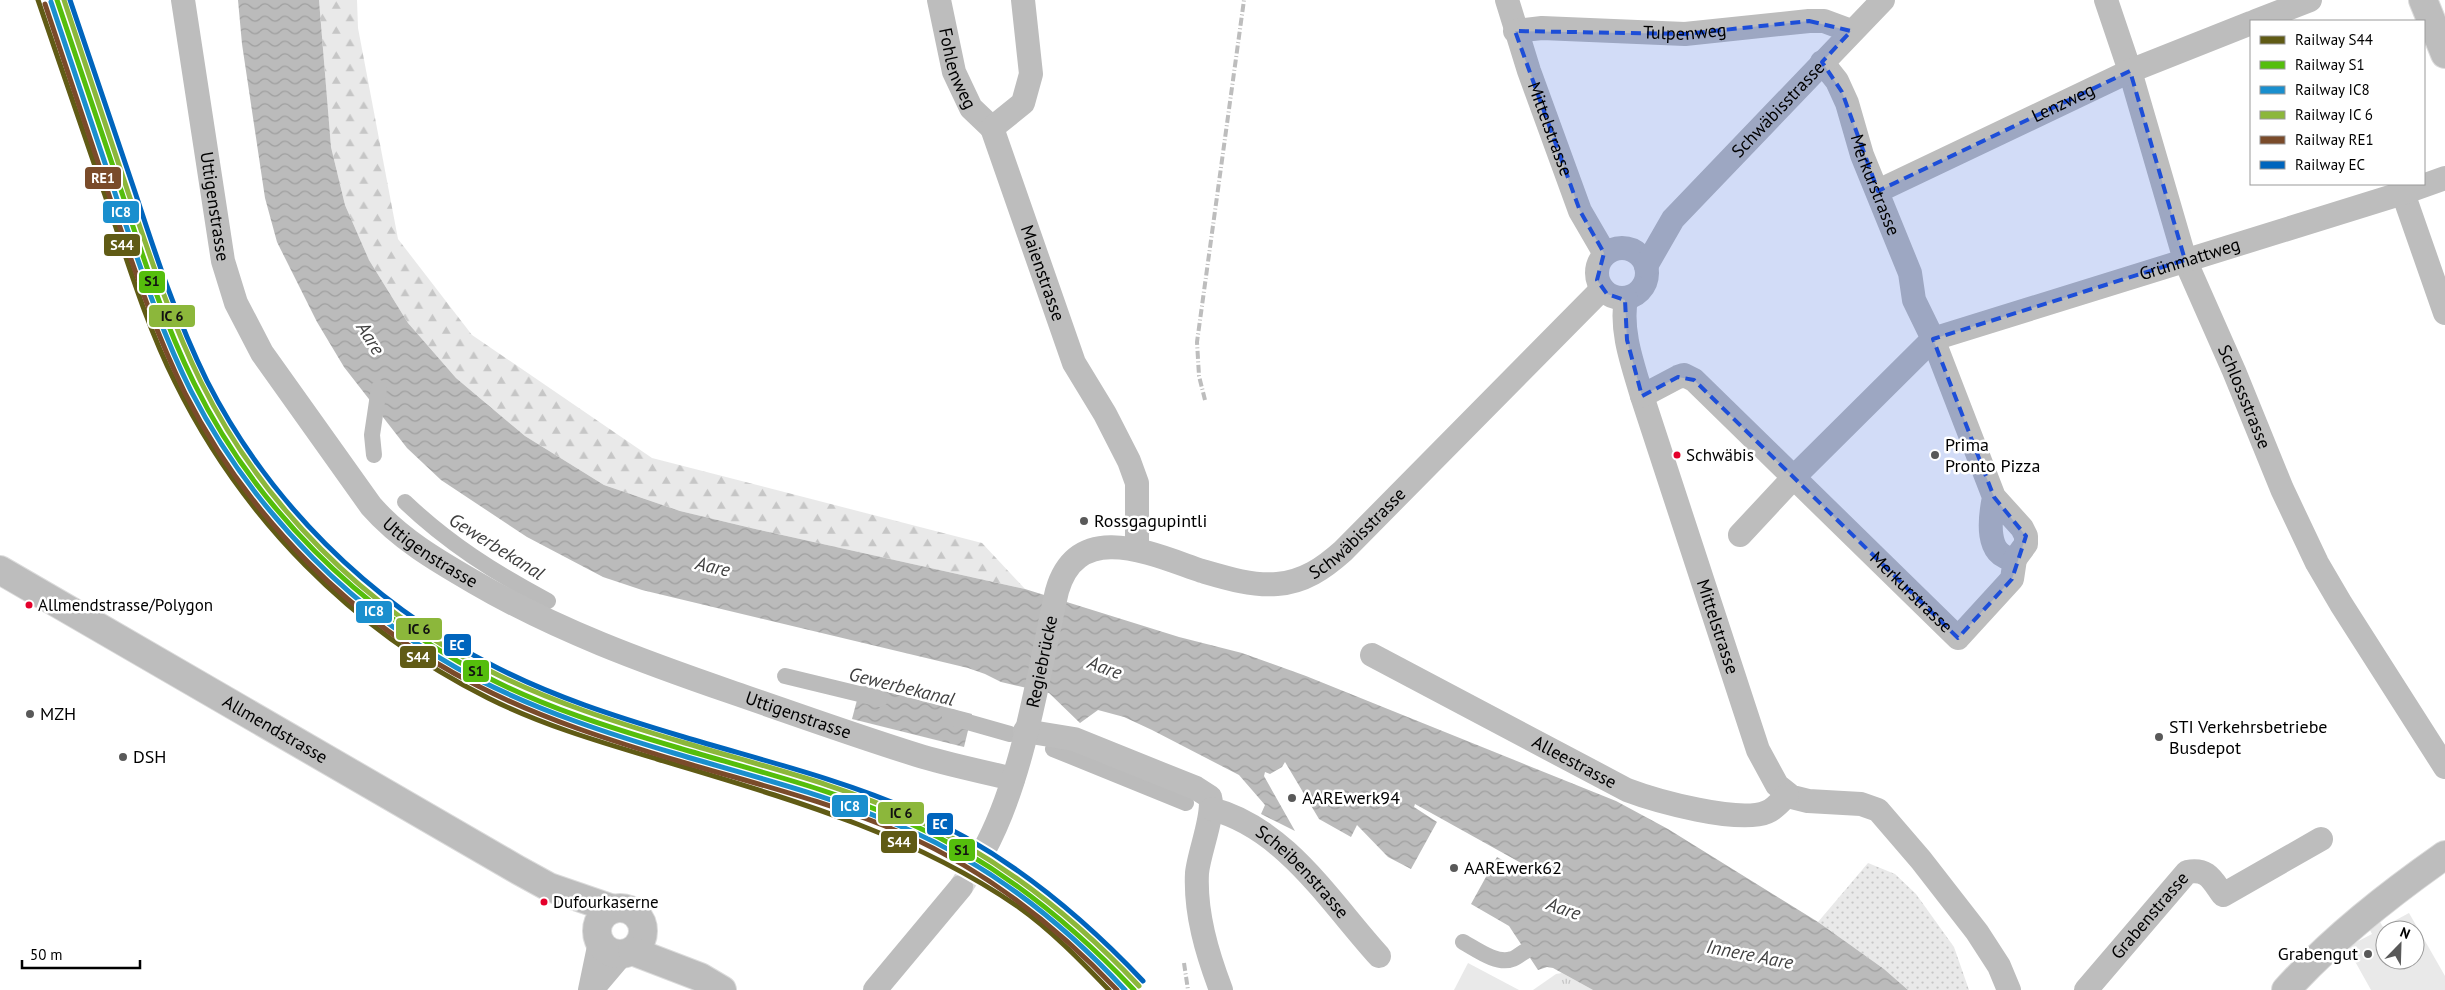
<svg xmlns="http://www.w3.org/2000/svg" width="2445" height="990" viewBox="0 0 2445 990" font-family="'PT Sans',sans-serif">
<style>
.grass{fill:url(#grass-dots)}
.forest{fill:url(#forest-firs)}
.park{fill:url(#park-tufts)}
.pitch{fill:#e9e9e9;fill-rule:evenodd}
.water{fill:url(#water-waves)}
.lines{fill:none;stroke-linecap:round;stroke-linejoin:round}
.canal{stroke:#bbb;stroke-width:16}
.minor-tunnel{stroke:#d9d9d9;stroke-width:24;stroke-dasharray:24 12;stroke-linecap:butt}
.major-casing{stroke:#dbdbdb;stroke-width:30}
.minor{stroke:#bdbdbd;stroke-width:24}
.major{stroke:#bdbdbd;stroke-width:28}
.rail{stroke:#bdbdbd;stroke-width:4;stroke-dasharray:8 2.5 1 2.5;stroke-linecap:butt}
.rail-1-casing{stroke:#fff;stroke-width:9}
.rail-2-casing{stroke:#fff;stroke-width:9}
.rail-3-casing{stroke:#fff;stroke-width:9}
.rail-4-casing{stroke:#fff;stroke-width:9}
.rail-5-casing{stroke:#fff;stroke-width:9}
.rail-6-casing{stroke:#fff;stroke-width:9}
.rail-1{stroke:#605b15;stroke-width:5}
.rail-2{stroke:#55be0c;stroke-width:5}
.rail-3{stroke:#1a8fce;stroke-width:5}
.rail-4{stroke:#8cb73b;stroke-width:5}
.rail-5{stroke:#7a4b2a;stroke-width:5}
.rail-6{stroke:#0065bd;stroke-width:5}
.marked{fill:#1d4ed8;fill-opacity:0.2;stroke:#1d4ed8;stroke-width:4;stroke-dasharray:10 6;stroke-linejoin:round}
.bus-dot{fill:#e4002b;stroke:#fff;stroke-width:2}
.poi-dot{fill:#595959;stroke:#fff;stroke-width:2}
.labels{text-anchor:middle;stroke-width:5;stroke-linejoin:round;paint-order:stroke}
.bus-label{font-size:17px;fill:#000;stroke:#fff;text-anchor:start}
.street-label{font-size:18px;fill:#000;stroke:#fff}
.poi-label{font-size:18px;fill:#000;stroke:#fff;text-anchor:start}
.water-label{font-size:19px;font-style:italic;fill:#3f3f3f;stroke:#fff}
.line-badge{stroke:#fff;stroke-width:2}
.badge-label{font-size:14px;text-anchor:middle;font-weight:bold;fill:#fff}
.pale-badge-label{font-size:14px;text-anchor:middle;font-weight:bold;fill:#111}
</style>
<defs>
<pattern id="grass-dots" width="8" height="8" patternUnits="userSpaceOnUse" patternTransform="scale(1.25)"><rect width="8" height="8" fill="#e9e9e9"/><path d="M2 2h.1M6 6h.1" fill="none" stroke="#c6c6c6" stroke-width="1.8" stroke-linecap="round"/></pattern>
<pattern id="forest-firs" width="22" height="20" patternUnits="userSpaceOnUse" patternTransform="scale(1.25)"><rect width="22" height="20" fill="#e9e9e9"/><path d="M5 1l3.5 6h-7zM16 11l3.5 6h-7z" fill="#c6c6c6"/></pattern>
<pattern id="park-tufts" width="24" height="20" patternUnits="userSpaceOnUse" patternTransform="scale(1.25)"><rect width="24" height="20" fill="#e9e9e9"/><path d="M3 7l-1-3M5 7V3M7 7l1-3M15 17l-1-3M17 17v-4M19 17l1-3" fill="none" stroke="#c6c6c6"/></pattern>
<pattern id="water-waves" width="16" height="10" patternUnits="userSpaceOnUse" patternTransform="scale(1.25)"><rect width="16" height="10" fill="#bbb"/><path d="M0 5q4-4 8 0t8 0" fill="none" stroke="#9f9f9f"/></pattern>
</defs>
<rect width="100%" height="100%" fill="#fff"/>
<path class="grass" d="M1868,863l27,11 21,20 38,53 15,43h-61l-24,-21 -66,-47z"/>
<path class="forest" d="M319,0h38l1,28 40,211 74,96 180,123 330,85 43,46 -274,-61 -71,-17 -76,-26 -79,-49 -69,-58 -48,-55 -39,-63 -24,-55 -14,-58z"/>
<path class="park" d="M1562,973l31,17h-60l23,-16z"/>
<g class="pitch">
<path d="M2409,913l36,63v14h-74l-24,-43 25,-13 -3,-6 11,-6 3,5zM2385,930h30v30h-30z"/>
<path d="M1468,963l51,27h-65z"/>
</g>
<g class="water">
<path d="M238,0h81l12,147 14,58 24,55 39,63 48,55 69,58 79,49 76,26 71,17 274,61 154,48 63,16 64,23 310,125 52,28 150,93 66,47 24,21h-315l-40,-22 -6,-1 -9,3 -29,-44 -38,-22 26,-47 16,9h7l1,-3 -106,-59 -1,3 23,15 -26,47 -23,-12 -31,-32 -6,12 -32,-18 -34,-57 -3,5 -12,7 -5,-2 -1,4 31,55 -34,-17 4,-9 -26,-30 -87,-45 -28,-13 -26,-7 -18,13 -31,-30 -48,-11 -16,-8 -17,-6 -326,-78 -39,-13 -76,-40 -86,-57 -34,-32 -63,-81 -27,-45 -40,-80 -12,-44 -23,-154z"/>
<path d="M861,685l111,29 -8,33 -112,-28z"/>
</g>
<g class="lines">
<g class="canal">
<path d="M374,455l-2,-20 7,-47"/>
<path d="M405,502c43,41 90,71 143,99"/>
<path d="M785,676l95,23"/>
<path d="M950,717l60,17"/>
<path d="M1053,749l133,54"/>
<path d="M1463,942c13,7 34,23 49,17 5,-1 9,-6 14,-8"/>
</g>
<path class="minor-tunnel" d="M961,887l22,-35"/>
<g class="major-casing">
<g id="major">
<path d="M2423,0l22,54"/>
<path id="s17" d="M0,570l518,300 31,17 64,22"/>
<circle cx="620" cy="931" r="23"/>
<path d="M632,951l68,26 22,13"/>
<path d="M2286,990c47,-52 102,-95 159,-135"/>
</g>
</g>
<g class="minor">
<path id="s1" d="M183,0l40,261 13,42 26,50 109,153c29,33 65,54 103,76 82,48 170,80 260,111 61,21 122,43 183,62 32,10 64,16 96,24"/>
<path id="s2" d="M939,0l15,72 17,36 21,20"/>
<path id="s3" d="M1023,0l8,74 -8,29 -31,25 82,235 31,51 24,47 8,22v66"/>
<path id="s4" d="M1507,0l22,71 51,140 25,43"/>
<path id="s5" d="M2106,0l24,71 55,189 49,111 48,118 35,74 24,41 104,163"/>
<path d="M2256,21l54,-21"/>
<path id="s6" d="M1515,31l27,-3 143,6 124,-13h15l27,10"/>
<path id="s7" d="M1822,62l15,19 10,22 15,52 48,118 4,27 19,39 61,158 28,31 4,8v8l-11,15c-31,-1 -25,-42 -21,-62"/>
<path id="s8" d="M1878,191l252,-120 121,-48"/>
<path d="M2403,193l42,120"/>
<circle cx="1622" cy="273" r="25"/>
<path id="s9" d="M1646,266l27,-47 210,-219"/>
<path id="s10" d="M1626,299c-6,32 7,66 16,97l116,354 19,35 15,12 16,4 53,3 17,6 43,50 56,72 22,34 10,24"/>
<path id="s11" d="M1642,396l36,-19 6,-2 10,5 264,258 54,-59 3,-20"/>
<path id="s12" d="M1740,535l54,-58 139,-138 470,-146 42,-15"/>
<path id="s13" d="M1372,655l255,135c29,11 112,34 140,22 8,-3 14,-11 20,-17"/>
<path d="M1025,731l49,8 122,49 14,9c5,17 -11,55 -13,76 -2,40 10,80 24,117"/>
<path id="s14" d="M1212,809c73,19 118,93 167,147"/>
<path id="s15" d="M983,852c41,-74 55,-178 74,-261 21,-73 97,-36 145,-20 24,7 50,15 75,13 27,-2 47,-16 66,-33l259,-262"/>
<path d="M594,987l28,-33"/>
<path d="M590,990l10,-48"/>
<path d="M875,990l86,-103"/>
<path id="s16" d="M2086,990l101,-118c21,-4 25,8 36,23l98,-56"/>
</g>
<use href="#major" class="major"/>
<g class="rail">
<path d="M1205,400l-6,-24 -2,-34 47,-342"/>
<path d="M1184,963l4,27"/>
</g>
<g class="rail-1-casing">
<path id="rail-1" d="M38,0c23,69 48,138 71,207 20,59 38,119 66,175 67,136 177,248 313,316 54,27 112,44 169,61 125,38 251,72 360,147 34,24 63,54 92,84"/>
</g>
<g class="rail-2-casing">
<path id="rail-2" d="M57,0c22,64 43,129 65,193 21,64 42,129 72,190 61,124 165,227 287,291 62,33 130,54 198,74 77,23 156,42 230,75 87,39 160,98 225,167"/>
</g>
<g class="rail-3-casing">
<path id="rail-3" d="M51,2c22,67 45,133 67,200 22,64 43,129 73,189 63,123 166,226 288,289 63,32 130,54 198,74 77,23 156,42 230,75 84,37 156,94 218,161"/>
</g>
<g class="rail-4-casing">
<path id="rail-4" d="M64,0c21,64 43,128 64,192 22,64 43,129 73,190 61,123 164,227 287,288 63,32 130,53 197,73 77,23 157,42 230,76 86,40 159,98 224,167"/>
</g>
<g class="rail-5-casing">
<path id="rail-5" d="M45,4c22,67 45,133 67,200 22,64 43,128 73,189 63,124 168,230 293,293 64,33 134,55 204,76 75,22 151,41 222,72 82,37 152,91 213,156"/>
</g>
<g class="rail-6-casing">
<path id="rail-6" d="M70,0c22,64 43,128 65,192 21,64 42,128 72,189 61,120 161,220 281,282 62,33 129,54 196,74 77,23 156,42 229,74 89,39 164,100 230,170"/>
</g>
<use href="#rail-1" class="rail-1"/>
<use href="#rail-2" class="rail-2"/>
<use href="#rail-3" class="rail-3"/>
<use href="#rail-4" class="rail-4"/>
<use href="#rail-5" class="rail-5"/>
<use href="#rail-6" class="rail-6"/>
</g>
<path class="marked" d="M1809,21l42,10 -29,31 20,30 36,99 252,-120 55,189 -252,79 61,158 32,39 -14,43 -54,59 -264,-258 -16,-3 -36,19 -15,-56 -2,-40 -18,-6 -10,-14 7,-27 -24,-42 -65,-180 170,3z"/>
<g class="bus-dot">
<circle cx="1677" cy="455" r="4.5"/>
<circle cx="29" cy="605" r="4.5"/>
<circle cx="544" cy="902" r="4.5"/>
</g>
<g class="poi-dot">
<circle cx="1935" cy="455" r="5"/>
<circle cx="1084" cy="521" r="5"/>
<circle cx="30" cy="714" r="5"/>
<circle cx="2159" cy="737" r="5"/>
<circle cx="123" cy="757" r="5"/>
<circle cx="1292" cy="798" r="5"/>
<circle cx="1454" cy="868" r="5"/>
<circle cx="2368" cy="954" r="5"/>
</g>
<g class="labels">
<g class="bus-label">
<text x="1686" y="461">Schwäbis</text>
<text x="38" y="611">Allmendstrasse/Polygon</text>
<text x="553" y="908">Dufourkaserne</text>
</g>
<g class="street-label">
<text dy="6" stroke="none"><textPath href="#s6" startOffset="170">Tulpenweg</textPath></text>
<text dy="6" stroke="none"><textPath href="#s2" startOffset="71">Fohlenweg</textPath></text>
<text dy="6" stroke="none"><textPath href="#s8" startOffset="205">Lenzweg</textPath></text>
<text dy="6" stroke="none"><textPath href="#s9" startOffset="206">Schwäbisstrasse</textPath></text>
<text dy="6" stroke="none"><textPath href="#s4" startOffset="136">Mittelstrasse</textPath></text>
<text dy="6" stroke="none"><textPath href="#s7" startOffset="135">Merkurstrasse</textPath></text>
<text dy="6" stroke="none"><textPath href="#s1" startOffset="209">Uttigenstrasse</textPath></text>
<text dy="6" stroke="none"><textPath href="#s12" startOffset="544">Grünmattweg</textPath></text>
<text dy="6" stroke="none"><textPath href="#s3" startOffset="298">Maienstrasse</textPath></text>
<text dy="6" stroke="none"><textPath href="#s5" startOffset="421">Schlossstrasse</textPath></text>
<text dy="6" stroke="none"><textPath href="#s15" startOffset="616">Schwäbisstrasse</textPath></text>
<text dy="6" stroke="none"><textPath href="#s1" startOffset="628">Uttigenstrasse</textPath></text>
<text dy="6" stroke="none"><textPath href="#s11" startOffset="362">Merkurstrasse</textPath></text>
<text dy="6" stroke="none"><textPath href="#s10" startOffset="342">Mittelstrasse</textPath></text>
<text dy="6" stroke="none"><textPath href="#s15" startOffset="200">Regiebrücke</textPath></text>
<text dy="6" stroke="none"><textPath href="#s1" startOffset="1032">Uttigenstrasse</textPath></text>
<text dy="6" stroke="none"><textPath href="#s17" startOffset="318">Allmendstrasse</textPath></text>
<text dy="6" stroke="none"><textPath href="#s13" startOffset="229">Alleestrasse</textPath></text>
<text dy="6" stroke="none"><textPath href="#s14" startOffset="112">Scheibenstrasse</textPath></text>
<text dy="6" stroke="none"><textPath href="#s16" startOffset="98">Grabenstrasse</textPath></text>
</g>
<g class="poi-label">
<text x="1945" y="451">Prima<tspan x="1945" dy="21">Pronto Pizza</tspan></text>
<text x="1094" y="527">Rossgagupintli</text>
<text x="40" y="720">MZH</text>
<text x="2169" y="733">STI Verkehrsbetriebe<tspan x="2169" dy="21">Busdepot</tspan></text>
<text x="133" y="763">DSH</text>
<text x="1302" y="804">AAREwerk94</text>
<text x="1464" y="874">AAREwerk62</text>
<text x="2358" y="960" text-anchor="end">Grabengut</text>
</g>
<g class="water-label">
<text transform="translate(371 338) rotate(58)" y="7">Aare</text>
<text transform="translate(497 546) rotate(32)" y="7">Gewerbekanal</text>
<text transform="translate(713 566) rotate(13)" y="7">Aare</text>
<text transform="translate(1105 667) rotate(20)" y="7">Aare</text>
<text transform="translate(902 686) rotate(14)" y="7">Gewerbekanal</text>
<text transform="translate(1564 908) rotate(19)" y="7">Aare</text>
<text transform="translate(1750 954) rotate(11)" y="7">Innere Aare</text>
</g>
</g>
<g class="line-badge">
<rect x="84" y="166" width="38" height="24" rx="5" fill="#7a4b2a"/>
<rect x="102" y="200" width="38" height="24" rx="5" fill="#1a8fce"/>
<rect x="103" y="233" width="38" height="24" rx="5" fill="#605b15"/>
<rect x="138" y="270" width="28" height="24" rx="5" fill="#55be0c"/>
<rect x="148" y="304" width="48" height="24" rx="5" fill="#8cb73b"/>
<rect x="355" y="600" width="38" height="24" rx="5" fill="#1a8fce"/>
<rect x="395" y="617" width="48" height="24" rx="5" fill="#8cb73b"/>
<rect x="443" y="633" width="29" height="24" rx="5" fill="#0065bd"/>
<rect x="399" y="645" width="38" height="24" rx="5" fill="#605b15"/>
<rect x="462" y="659" width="28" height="24" rx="5" fill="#55be0c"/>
<rect x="831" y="794" width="38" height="24" rx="5" fill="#1a8fce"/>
<rect x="877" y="801" width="48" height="24" rx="5" fill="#8cb73b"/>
<rect x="926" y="812" width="28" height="24" rx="5" fill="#0065bd"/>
<rect x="880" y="830" width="38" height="24" rx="5" fill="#605b15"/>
<rect x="948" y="838" width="28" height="24" rx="5" fill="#55be0c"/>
</g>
<g class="badge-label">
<text x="103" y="183">RE1</text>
<text x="121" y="217">IC8</text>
<text x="122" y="250">S44</text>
<text x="374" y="616">IC8</text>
<text x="457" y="650">EC</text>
<text x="418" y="662">S44</text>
<text x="850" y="811">IC8</text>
<text x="940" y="829">EC</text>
<text x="899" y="847">S44</text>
</g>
<g class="pale-badge-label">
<text x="152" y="286">S1</text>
<text x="172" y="321">IC 6</text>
<text x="419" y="634">IC 6</text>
<text x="476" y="676">S1</text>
<text x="901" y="818">IC 6</text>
<text x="962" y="855">S1</text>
</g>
<rect x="2250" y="20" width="175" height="165" fill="#ffffff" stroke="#999999"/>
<rect x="2260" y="36" width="25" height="8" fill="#605b15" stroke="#999999"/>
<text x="2295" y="45" font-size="15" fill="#000000">Railway S44</text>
<rect x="2260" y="61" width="25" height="8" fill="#55be0c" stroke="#999999"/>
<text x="2295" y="70" font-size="15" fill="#000000">Railway S1</text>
<rect x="2260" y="86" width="25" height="8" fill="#1a8fce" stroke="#999999"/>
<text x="2295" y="95" font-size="15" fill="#000000">Railway IC8</text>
<rect x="2260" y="111" width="25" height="8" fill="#8cb73b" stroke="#999999"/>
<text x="2295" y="120" font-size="15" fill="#000000">Railway IC 6</text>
<rect x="2260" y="136" width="25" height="8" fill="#7a4b2a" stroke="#999999"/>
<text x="2295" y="145" font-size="15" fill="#000000">Railway RE1</text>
<rect x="2260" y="161" width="25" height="8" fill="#0065bd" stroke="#999999"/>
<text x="2295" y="170" font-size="15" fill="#000000">Railway EC</text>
<g transform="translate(2400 945) rotate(23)"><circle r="24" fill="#ffffff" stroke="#999999"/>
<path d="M0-4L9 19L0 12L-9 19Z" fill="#595959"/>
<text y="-8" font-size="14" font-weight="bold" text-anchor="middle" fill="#000000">N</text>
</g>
<path d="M22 960v8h118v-8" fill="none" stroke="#000000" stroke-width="2.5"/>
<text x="30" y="960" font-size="15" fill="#000000" stroke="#ffffff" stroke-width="4" paint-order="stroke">50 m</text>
</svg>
